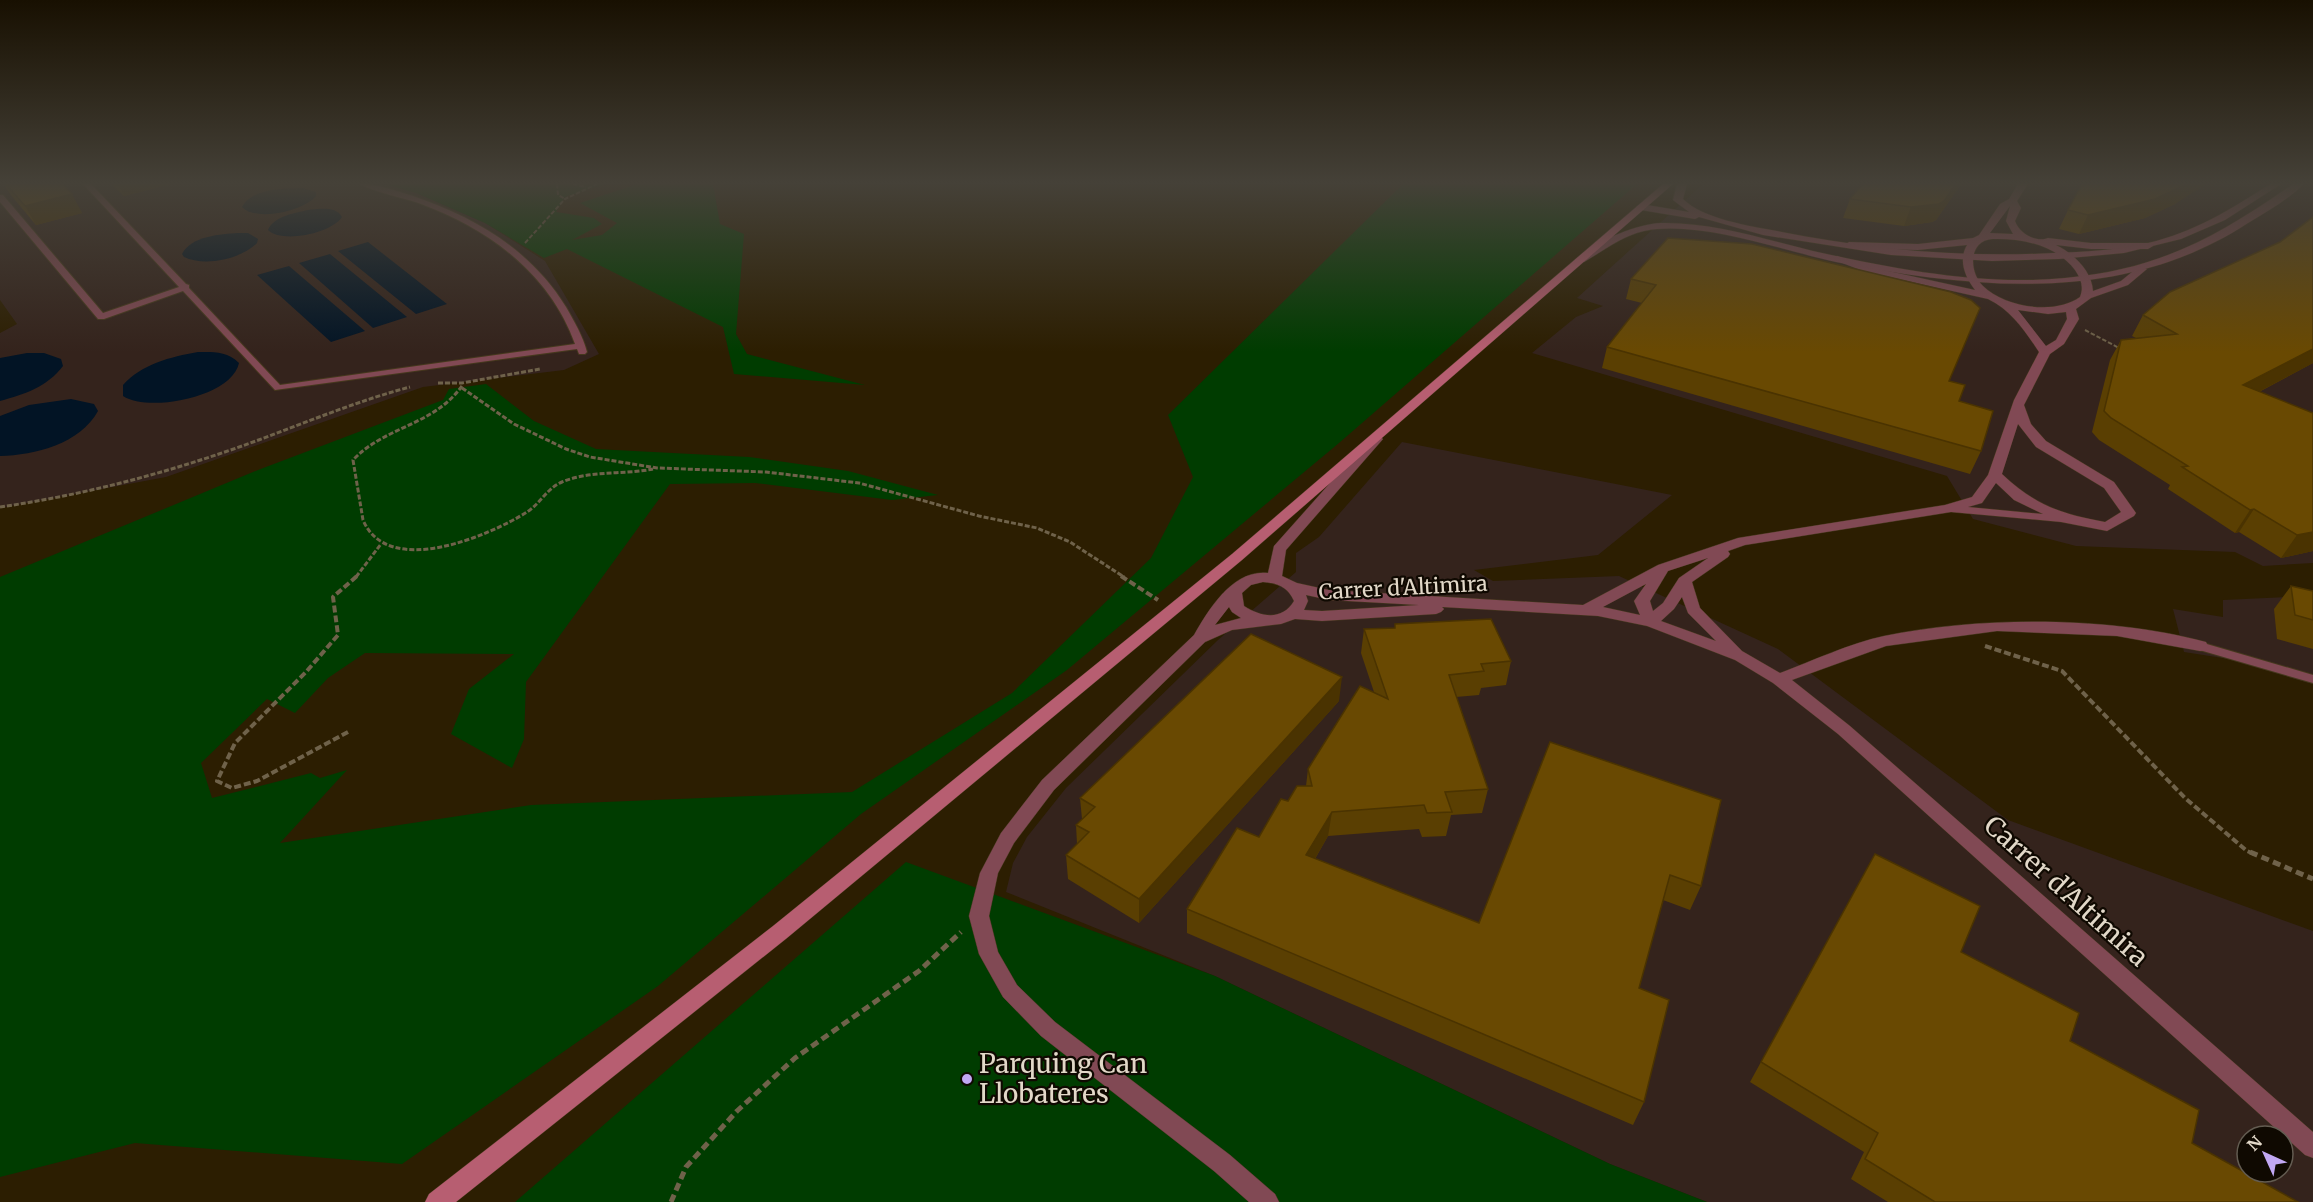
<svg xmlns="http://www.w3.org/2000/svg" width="2313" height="1202" viewBox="0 0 2313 1202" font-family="Merriweather,serif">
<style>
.industrial{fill:#34231c;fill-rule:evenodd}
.green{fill:#003c00}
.water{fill:#021425}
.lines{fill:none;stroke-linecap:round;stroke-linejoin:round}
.service-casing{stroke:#45381d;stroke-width:2}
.minor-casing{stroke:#45381d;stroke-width:1}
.tertiary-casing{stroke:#45381d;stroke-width:1}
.secondary-casing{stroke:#45381d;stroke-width:1}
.path-far3{stroke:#6f624a;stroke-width:2;stroke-dasharray:4.5 2;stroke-linecap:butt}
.path-far2{stroke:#6f624a;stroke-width:3;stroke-dasharray:5 2;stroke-linecap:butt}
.path-far1{stroke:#6f624a;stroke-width:4;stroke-dasharray:7 3;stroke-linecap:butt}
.path{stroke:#6f624a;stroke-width:5;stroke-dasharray:8 4.5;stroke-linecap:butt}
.service{fill:#814954;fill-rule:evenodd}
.minor{fill:#814954;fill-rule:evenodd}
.tertiary{fill:#814954;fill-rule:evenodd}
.secondary{fill:#b75e71;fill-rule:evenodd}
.wall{fill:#5a3f02}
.shaded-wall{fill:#4a3301}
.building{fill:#694902;stroke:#4a3301;stroke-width:1.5}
.poi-dot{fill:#c1a8f3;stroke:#0f0901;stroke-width:2}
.labels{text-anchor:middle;stroke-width:4.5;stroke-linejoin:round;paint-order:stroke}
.street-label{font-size:21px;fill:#e2d8c8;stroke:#0f0901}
.near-street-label{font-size:26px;fill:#e2d8c8;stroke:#0f0901}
.near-poi-label{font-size:26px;fill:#e2d8c8;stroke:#0f0901;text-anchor:start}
</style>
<rect width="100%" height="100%" fill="#2c1e01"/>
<g class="industrial">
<path d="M0,184h384l32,9 69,30 60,38 54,93 -35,16 -141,17 -257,90 -166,31v-175l17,-9 -17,-24z"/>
<path d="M1703,184h610v379l-50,3 -28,-14 -159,-6 -103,-27 -26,-43 -415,-123 44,-36 27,-11 -26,-8z"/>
<path d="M1402,442l270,53 -74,60 -124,15 19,11 126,-5 159,73 230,171 305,111v271h-606l-97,-38 -395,-188 -209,-84 7,-29 14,-26 39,-49 152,-148 78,-68v-19l23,-16zM2247,1136h36v36h-36z"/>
<path d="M2313,596v88l-84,-25 -45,-7 -11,-43 50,8v-17z"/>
</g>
<g class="green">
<path d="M384,184h221l-40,13 -9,15 38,6 8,6 -30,16 30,-5 15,-12 -37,-20 57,-19h76l7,40 24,10 -8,100 11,20 118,31 -131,-11 -11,-47 -156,-78 -23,9 -59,-35 -69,-30z"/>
<path d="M1403,184h234l-298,259 -272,227 -206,144 -203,172 -256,178 -267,-21 -135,34v-600l258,-107 185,-70 6,-11 37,-5 48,37 62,28 153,8 99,14 90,24 -46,5 -137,-17 -85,1 -144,198 -2,57 -12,29 -61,-34 18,-45 45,-35 -149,-1 -37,25 -33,35 -28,-14 -66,64 11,35 99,-25 9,5 27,-8 -67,73 251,-38 321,-13 160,-99 139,-135 42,-81 -25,-62z"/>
<path d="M906,862l309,114 395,188 97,38h-1192z"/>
</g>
<g class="water">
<path d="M303,188l13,4v4c-12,15 -60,26 -74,11 9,-18 42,-19 61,-19z"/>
<path d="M308,210c11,-1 28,-4 34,7 -10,16 -60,27 -74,13 6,-14 27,-17 40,-20z"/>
<path d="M238,233h10l10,6 -1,4c-16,16 -52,24 -73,14l-2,-3c9,-18 39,-20 56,-21z"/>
<path d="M368,242l79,62 -31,10 -78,-63z"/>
<path d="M330,254l77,63 -34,11 -74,-65z"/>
<path d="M289,266l76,65 -34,11 -74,-67z"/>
<path d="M198,352c16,0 29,-1 41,11 -7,34 -90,50 -116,33v-11c19,-21 47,-28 75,-33z"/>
<path d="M27,353h17l17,6 2,7c-16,21 -38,28 -63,35v-43z"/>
<path d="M71,399l23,5 4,7c-18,33 -63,44 -98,45v-40l29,-11z"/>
</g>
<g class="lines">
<g class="service-casing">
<g id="service">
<path d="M83,184h8l95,100 3,1v3l91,97 295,-41c-25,-70 -86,-115 -154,-140 -16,-6 -48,-12 -61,-20 19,0 36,7 53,12 62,21 118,54 153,111 8,14 17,29 21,45l-2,2h-6l-2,-5 -302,41 -92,-99 -79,28h-6l-98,-117v-7h3l100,118 76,-26z"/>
<path d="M2200,642l113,33v8l-117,-34 -2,-3 2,-3z"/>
</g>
</g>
<g class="minor-casing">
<path id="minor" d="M2018,184h10l-11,17 4,7 -6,13c4,12 21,22 33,17l43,5h57l5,3 -5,3h-57l-35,-4c17,8 36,26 37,46l28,-10 17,-14 9,2 -19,16 -37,13 -15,11 3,10 -15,25 -14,10 -26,51 7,19 15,17 68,41 22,31 -2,3 -27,15 -46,-9 -110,-10 -206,33 -17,6 2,3 -2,3 -36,25 8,26 42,43 38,22c32,-12 71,-30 104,-37 96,-20 226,-20 322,6l2,4 -2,4 -6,1 -83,-15 -120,-5 -111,15 -94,34 58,46 463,406v26l-8,-3 -467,-421 -65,-51 -38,-23 -88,-34 -49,-10 -156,-9 2,2 -3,3 -5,2 -114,7 -27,-2 -14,5 -49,6 -27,12 -151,148 -40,53 -16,30 -9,43 9,36 19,33 38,37 175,133 45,39 4,8h-30l-35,-31 -173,-135 -38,-39 -24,-43 -10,-38 11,-43 21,-40 41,-53 152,-145c15,-26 39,-66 74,-62l6,-27 98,-110 5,-1 6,4 -97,111 -4,26 15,7 32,7 254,15 75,-40 80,-27 207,-33 27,-8 16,-22 26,-75 25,-48c-14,-21 -28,-42 -51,-53l-125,-28 -31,-12 5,-3 33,11 105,23c-10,-13 -17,-30 -8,-45l-49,5 -69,-2 -5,-3 5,-3 69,2 55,-6 6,-3 21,-31 9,-5zM2010,206l-4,15 7,13 -23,-1zM1992,239c30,-1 64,6 83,31 6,9 9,17 5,27 -25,18 -74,11 -97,-11 -14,-14 -15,-45 9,-47zM2018,310l30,4 18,-2 1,7 -11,21 -10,6zM2018,424l18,23 68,41 17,24 -16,10c-44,-8 -70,-17 -103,-48zM1996,483l18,17 29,14 -75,-7 14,-4zM1708,558l-29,20 -16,25 -10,8 -3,-10 18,-30zM1263,582c14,1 25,5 31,19 -12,20 -33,16 -50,5l-2,-13 9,-8zM1646,584l-12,17 6,14 -37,-8zM1306,595l23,5 90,5 -97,6 -18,-1 4,-9zM1682,597l6,16 28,28 -55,-20 13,-12zM1229,607l3,5 9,6 -26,7z"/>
</g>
<g class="tertiary-casing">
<g id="tertiary">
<path d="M1677,184h10l-4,15c20,20 67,27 94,32 91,18 183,27 276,22 31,-1 64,-3 95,-10 44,-10 84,-34 122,-59h11l-56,36 -44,19 -57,14 -65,6 -67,2 -101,-6 -128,-20 -64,-18 -4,2 -54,-9 -5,-3 5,-3 48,8 -16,-12z"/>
<path d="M2293,184h11c-15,15 -38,28 -56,39 -125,82 -273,66 -412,39 -56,-12 -136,-42 -192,-31 -22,5 -41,20 -60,31l-9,-2c18,-18 61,-36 86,-37 51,-1 103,16 152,28 81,18 169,35 252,27 96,-9 151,-41 228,-94z"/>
</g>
</g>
<g class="secondary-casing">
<path id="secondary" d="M1663,184h10l-431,376 -455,378 -331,264h-31l4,-8 344,-268 459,-372z"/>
</g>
<g class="path-far3">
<path d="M557,184l1,11 7,4"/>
<path d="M573,184l13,3"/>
<path d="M525,243l40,-44 32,-15"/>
<path d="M2085,330l36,19"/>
</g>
<g class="path-far2">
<path d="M438,383h24l78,-14"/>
<path d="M462,386c-29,40 -77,40 -109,74l10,60c25,59 126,16 164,-8 14,-9 20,-24 35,-30 29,-12 61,-7 91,-13"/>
<path d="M462,388l52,36 52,25 24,8 67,11 109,4 93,11 120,33 58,12 33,14 54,35"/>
<path d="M0,507c83,-12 163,-33 242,-61 56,-20 111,-44 168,-59"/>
<path d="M356,577l25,-33"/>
</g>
<g class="path-far1">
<path d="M1121,576l37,24"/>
<path d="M1985,646l77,25 123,127 62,53 7,3"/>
<path d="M348,732l-91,49 -25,7 -15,-7 18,-38 71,-71 32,-37 -5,-38 24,-21"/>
</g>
<g class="path">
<path d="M2250,852l63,27"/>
<path d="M671,1202l15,-35 51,-56 58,-53 124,-87 42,-39"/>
</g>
<use href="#service" class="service"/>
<use href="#minor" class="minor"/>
<use href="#tertiary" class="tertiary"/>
<use href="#secondary" class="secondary"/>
</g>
<g class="wall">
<path d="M4,184h59l19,29 -46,12 -26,-31z"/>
<path d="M111,184h60l-47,12z"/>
<path d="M1961,184l-25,36 -4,2 -28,4 -61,-8 7,-19z"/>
<path d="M2175,204l-30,14 -66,16 -20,-5 9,-19z"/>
<path d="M2313,217v146l-54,29 54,21v138l-32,7 -42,-26 -4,1 -67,-44 2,-4 -71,-45 -7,-8 18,-72 11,-20 15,-2 -4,-2 11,-21 137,-73z"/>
<path d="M1668,238l281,143 32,70 -11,23 -368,-106 5,-21 35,-44 -16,-4 5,-20z"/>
<path d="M2291,586l22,5v58l-36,-10 -3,-30z"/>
<path d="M1364,629l147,32 -5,24 -25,3 -2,7 -23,2 32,92 -6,24 -31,2 -5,21 -24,1 -3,-8 -91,7 -13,23 164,64 71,-181 151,144 -11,24 -27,-10 -24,88 5,114 -11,23 -446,-192v-24l72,-72 29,-36 18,-15 2,-17 66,-77 -13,-39z"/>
<path d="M1339,701l-200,222 -71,-44 -2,-24 11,-11 -1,-19 6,-6 -2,-21z"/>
<path d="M1875,854l86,98 231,191 106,59h-410l-37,-23 13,-27 -114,-70z"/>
</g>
<g class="shaded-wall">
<path d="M118,184h53l-47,12z"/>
<path d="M1956,184h5l-25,36 -4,2 -28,4 7,-19z"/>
<path d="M2187,184h19l-31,20 -30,14 -66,16 9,-19z"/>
<path d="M72,194l10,19 -46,12 -11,-19z"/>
<path d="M2313,349v14l-83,44 13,-22z"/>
<path d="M2254,509l-15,23 -4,1 15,-23z"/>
<path d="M2313,532v19l-32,7 16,-23z"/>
<path d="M1342,677l-3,24 -200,222v-24z"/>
<path d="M1332,812l-4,24 -25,43 3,-24z"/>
</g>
<g class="building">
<path d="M6,184h57l9,10 -47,12z"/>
<path d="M1863,184h93l-12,17 -5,3 -28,3 -61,-8z"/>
<path d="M2082,184h105l-32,15 -67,16 -20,-5z"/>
<path d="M2313,217v132l-70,36 70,28v119l-16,3 -43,-26 -4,1 -68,-43 6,-1 -77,-48 -7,-7 17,-71 56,-6 -34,-19 27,-23 110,-50z"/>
<path d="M1668,238l84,6 199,48 20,8 9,8 -31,73 16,4 -6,16 34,10 -12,40 -374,-104 49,-62 -25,-6z"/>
<path d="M2291,586l22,5v29l-18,-5z"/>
<path d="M1491,619l20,42 -30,3 3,7 -35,4 39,114 -43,3 7,20 -25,1 -3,-8 -92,7 -26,43 173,68 71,-181 171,58 -20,86 -31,-11 -31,113 30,12 -25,102 -457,-193 50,-81 22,9 22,-38 7,2 9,-15h15l-4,-17 52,-83 28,13 -24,-70 31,-1v-4z"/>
<path d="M1251,634l91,43 -203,222 -73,-44 23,-23 -13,-7 19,-18 -15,-9z"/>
<path d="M1875,854l105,52 -19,46 118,61 -9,28 129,69 -7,33 106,59h-363l-70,-43 13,-26 -117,-71z"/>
</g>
<linearGradient id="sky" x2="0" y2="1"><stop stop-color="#181001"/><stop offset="0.52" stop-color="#454138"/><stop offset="1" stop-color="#454138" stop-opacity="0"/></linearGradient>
<rect width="2313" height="352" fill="url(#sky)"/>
<circle class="poi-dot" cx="967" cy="1079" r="6"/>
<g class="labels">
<g class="street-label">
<text transform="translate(1403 588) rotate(-3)" y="7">Carrer d'Altimira</text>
</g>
<g class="near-street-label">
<text transform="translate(2066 891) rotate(42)" y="9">Carrer d'Altimira</text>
</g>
<g class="near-poi-label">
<text x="979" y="1073">Parquing Can<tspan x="979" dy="30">Llobateres</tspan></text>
</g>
</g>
<g transform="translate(2265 1154) rotate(315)"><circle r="28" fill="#0f0901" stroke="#635c51" stroke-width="1.5"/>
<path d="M0-4.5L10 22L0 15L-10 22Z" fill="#c1a8f3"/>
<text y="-9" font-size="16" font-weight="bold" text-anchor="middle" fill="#e2d8c8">N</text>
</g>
</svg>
